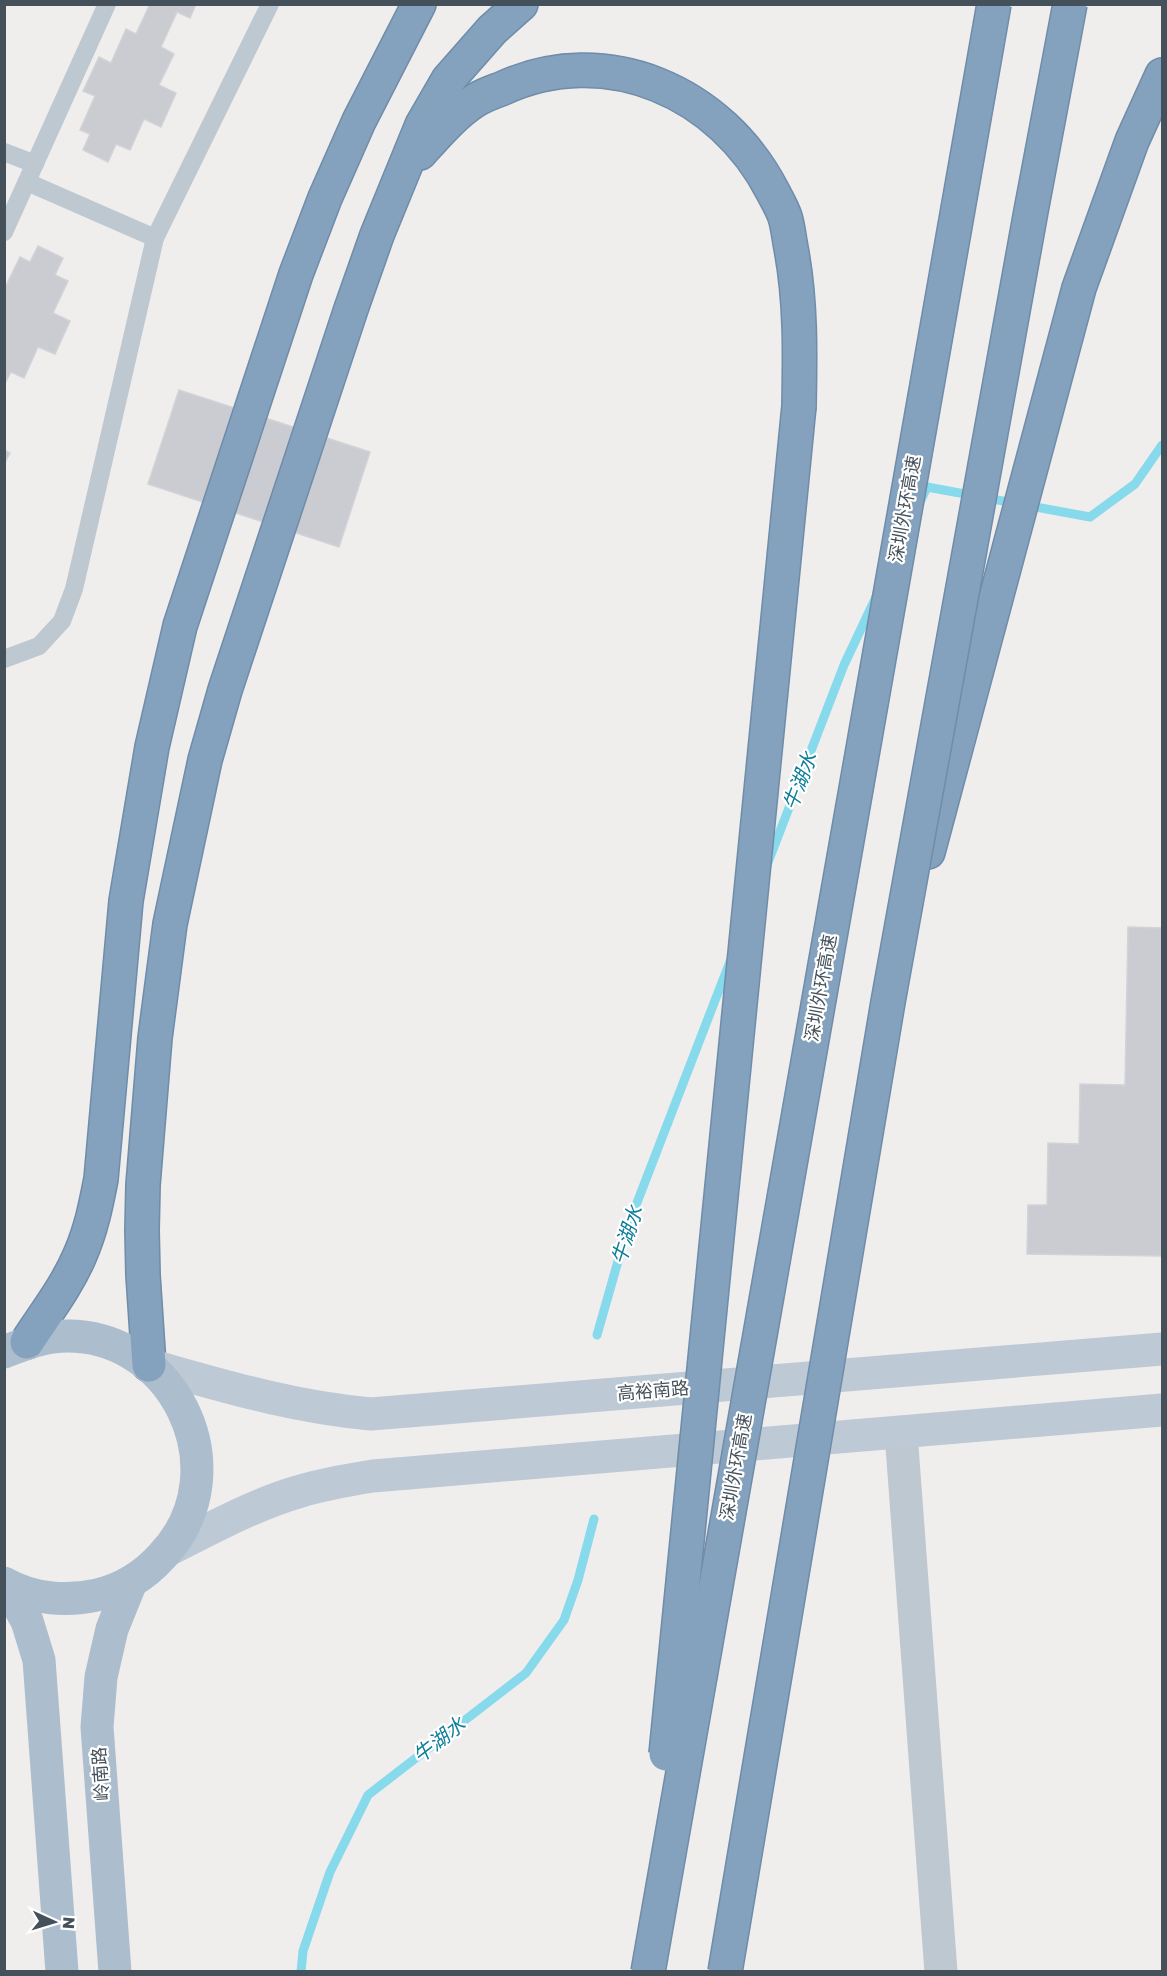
<svg xmlns="http://www.w3.org/2000/svg" width="1167" height="1976" viewBox="0 0 1167 1976" font-family="'Golos Text','Noto Sans SC',sans-serif">
<style>
.lines{fill:none;stroke-linecap:round;stroke-linejoin:round}
.stream{stroke:#87d9ec;stroke-width:9}
.building{fill:#caccd2;stroke:#d1d3d9;stroke-width:1.5}
.highway-casing{stroke:#6f8ca9;stroke-width:36}
.lane{stroke:#bdc8d0;stroke-width:18}
.street{stroke:#bdc8d0;stroke-width:33}
.secondary{stroke:#bdc9d4;stroke-width:33}
.primary{stroke:#acbdcd;stroke-width:33}
.highway{stroke:#84a1bd;stroke-width:33}
.highway-bridge-casing{stroke:#6f8ca9;stroke-width:36;stroke-linecap:butt}
.highway-bridge{stroke:#84a1bd;stroke-width:33}
.labels{text-anchor:middle;stroke-width:4.5;stroke-linejoin:round;paint-order:stroke}
.street-label{font-size:18px;fill:#45515a;stroke:#fff}
.water-label{font-size:20px;font-style:italic;fill:#0c7e99;stroke:#fff}
</style>
<rect width="100%" height="100%" fill="#f0eded"/>
<g class="lines">
<g class="stream">
<path d="M921,500l6,-13 163,30 45,-33 27,-39"/>
<path d="M767,865l77,-200 32,-68"/>
<path d="M597,1335l31,-109 103,-267"/>
<path d="M301,1972l2,-21 27,-79 38,-77 158,-122 38,-53 14,-40 16,-61"/>
</g>
</g>
<g class="building">
<path d="M150,4h46l-6,14 -13,-6 -16,35 13,7 -15,31 17,8 -15,34 -17,-8 -14,31 -14,-6 -8,18 -25,-12 7,-16 -10,-4 15,-34 -12,-5 16,-34 12,6 15,-34 10,5z"/>
<path d="M38,246l25,12 -8,17 13,6 -15,32 17,8 -15,33 -17,-7 -14,31 -13,-6 -7,13v-95l16,-33 10,5z"/>
<path d="M179,390l191,62 -31,95 -191,-63z"/>
<path d="M4,450l6,3 -6,11z"/>
<path d="M1128,927l34,1v328l-135,-2 1,-49h19l1,-62 31,1 1,-60 45,1z"/>
</g>
<g class="lines">
<g class="highway-casing">
<g id="highway">
<path d="M420,153c17,-19 35,-40 56,-53 8,-5 17,-8 25,-11 105,-49 221,3 272,103 4,8 9,16 12,25 3,9 4,21 6,31 10,53 9,105 8,158"/>
<path d="M928,852l151,-564 53,-147 30,-66"/>
<path d="M27,1342c18,-28 40,-56 53,-87 11,-25 16,-50 21,-76l25,-278 26,-154 28,-121 116,-352 29,-76 34,-77 60,-117"/>
<path d="M149,1365l-6,-90 -1,-45 1,-45 12,-147 15,-114 35,-164 20,-70 126,-381 26,-74 45,-110 26,-45 44,-50 29,-26"/>
</g>
</g>
<g class="lane">
<path d="M4,152l31,12"/>
<path d="M27,182l128,56"/>
<path d="M4,232l103,-228"/>
<path d="M4,659l35,-13 23,-25 12,-32 81,-351 115,-234"/>
</g>
<path class="street" d="M901,1433l40,539"/>
<g class="secondary">
<path d="M149,1365c75,21 143,42 222,49l791,-65"/>
<path d="M170,1549c42,-21 85,-45 131,-58 23,-7 47,-11 72,-15l789,-66"/>
</g>
<g class="primary">
<path d="M4,1352c16,-6 31,-13 48,-15 119,-14 192,133 110,219 -18,20 -39,33 -65,39 -31,7 -65,4 -93,-12"/>
<path d="M7,1585l20,36 12,39 23,312"/>
<path d="M115,1972l-18,-245 4,-50 11,-48 19,-47"/>
</g>
<use href="#highway" class="highway"/>
<g class="highway-bridge-casing">
<g id="highway-bridge">
<path d="M666,1754l133,-1348"/>
<path d="M648,1972l346,-1968"/>
<path d="M725,1972l163,-970 143,-791 39,-207"/>
</g>
</g>
<use href="#highway-bridge" class="highway-bridge"/>
</g>
<g class="labels">
<g class="street-label">
<text transform="translate(905 509) rotate(-80)" y="6">深圳外环高速</text>
<text transform="translate(821 988) rotate(-80)" y="6">深圳外环高速</text>
<text transform="translate(653 1391) rotate(-5)" y="6">高裕南路</text>
<text transform="translate(736 1467) rotate(-80)" y="6">深圳外环高速</text>
<text transform="translate(101 1774) rotate(-94)" y="6">岭南路</text>
</g>
<g class="water-label">
<text transform="translate(800 781) rotate(-69)" y="7">牛湖水</text>
<text transform="translate(627 1235) rotate(-72)" y="7">牛湖水</text>
<text transform="translate(439 1740) rotate(-38)" y="7">牛湖水</text>
</g>
</g>
<rect width="1167" height="1976" fill="none" stroke="#45515a" stroke-width="12"/>
<g transform="translate(54 1922) rotate(94)" stroke="#ffffff" stroke-width="4.5" paint-order="stroke">
<path d="M0-4.5L10 22L0 15L-10 22Z" fill="#45515a"/>
<text y="-9" font-size="16" font-weight="bold" text-anchor="middle" fill="#45515a">N</text>
</g>
</svg>
